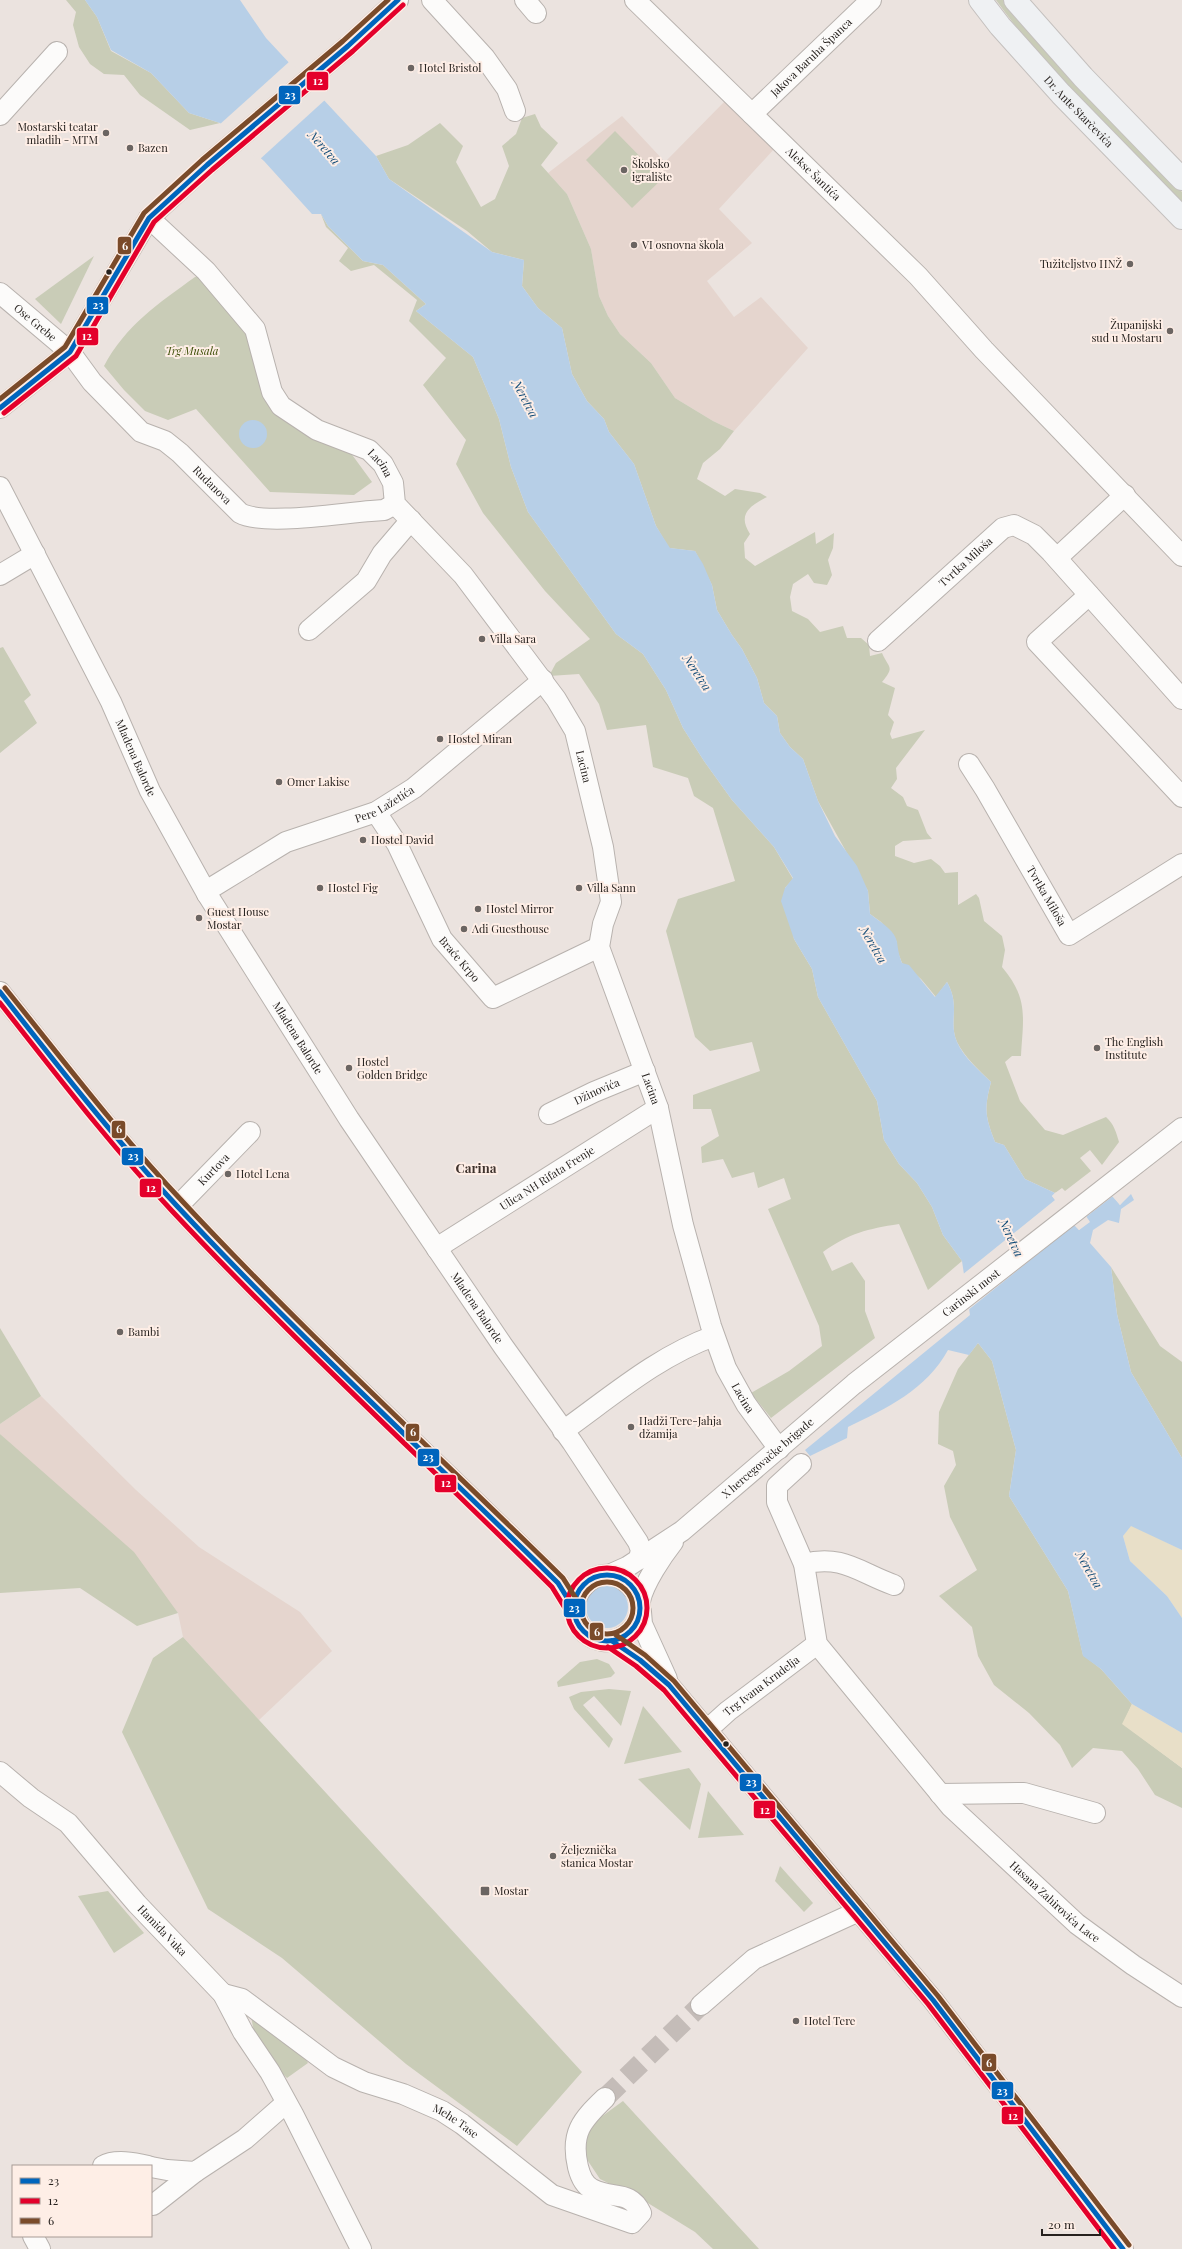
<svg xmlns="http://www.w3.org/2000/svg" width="1182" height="2249" viewBox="0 0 1182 2249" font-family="'Playfair Display',serif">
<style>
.built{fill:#e5d5ce}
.green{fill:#c9ccb7}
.sand{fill:#e8dfc8}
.water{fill:#b7cfe7}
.pier{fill:#ebe3df}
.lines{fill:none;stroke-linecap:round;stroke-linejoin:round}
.minor-tunnel{stroke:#c4bcb8;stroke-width:20;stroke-dasharray:20 10;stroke-linecap:butt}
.minor-casing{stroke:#b8b2ae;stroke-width:22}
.major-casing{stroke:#c4c0be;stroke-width:24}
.minor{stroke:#fcfbfa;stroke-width:20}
.major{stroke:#eff1f3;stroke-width:22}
.bus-1-casing{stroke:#feeee6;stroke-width:8}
.bus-2-casing{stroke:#feeee6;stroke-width:8}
.bus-3-casing{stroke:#feeee6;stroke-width:8}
.bus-1{stroke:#0065bd;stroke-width:5}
.bus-2{stroke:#e4002b;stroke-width:5}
.bus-3{stroke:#7a4b2a;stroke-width:5}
.poi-dot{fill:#6b6562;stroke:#feeee6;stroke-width:1.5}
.bus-dot{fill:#26211e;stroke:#feeee6;stroke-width:1.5}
.labels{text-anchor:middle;stroke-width:4;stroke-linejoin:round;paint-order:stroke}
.street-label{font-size:11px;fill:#26211e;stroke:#feeee6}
.poi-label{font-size:11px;fill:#26211e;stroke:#feeee6;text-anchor:start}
.park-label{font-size:11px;font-style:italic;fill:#3f5009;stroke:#feeee6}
.water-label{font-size:12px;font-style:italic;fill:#124c78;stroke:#feeee6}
.quarter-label{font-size:13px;font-weight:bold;fill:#3f332d;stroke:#feeee6}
.line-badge{stroke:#feeee6;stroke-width:1.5}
.badge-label{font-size:11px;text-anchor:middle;font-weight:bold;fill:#fff}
</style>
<rect width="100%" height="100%" fill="#ebe3df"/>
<g class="built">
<path d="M725,101l50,47 -56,61 33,34 -45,38 27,36 27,-20 47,51 -74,83 -21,-10 -38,-23 -24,-35 -31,-29 -12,-18 -9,-20 -8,-47 -24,-55 -19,-21 74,-57 43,46z"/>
<path d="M41,1396l95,94 63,57 101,65 32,39 -73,69 -76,-83 -5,-24 -178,-179v-10z"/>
</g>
<g class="green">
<path d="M66,0h19l12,17 14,34 40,22 38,40 31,10 -30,7 -50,-35 -16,-20 -20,-1 -14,-10 -11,-17 -6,-22 3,-13z"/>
<path d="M996,0h10l96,111 80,81v13c-65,-66 -132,-130 -186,-205z"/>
<path d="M535,114l6,13 17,16 -17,22 26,29 24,55 8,47 9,20 12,18 31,29 24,35 38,23 21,10 -14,18 -17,14 -6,16 28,17 10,-7 25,4 7,4c-17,9 -30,17 -17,37l-6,9 1,15 10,8 60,-34 1,12 18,-11 -1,15 -5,12 4,15 -5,10 -13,-2 -6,-9 -15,10 -3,13 2,14 16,8 12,13 23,-6 4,12h14l8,7 1,11 12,-3c7,16 13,13 0,29l13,6 -7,27 6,7 -4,12 2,5 33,-9 -29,38 1,11 -6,9 12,9 4,9 11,4 9,23 5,6 -29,2 -8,5v10l19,7 17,-4 9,7 5,7 13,-1v33l18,-11 3,4 5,23 18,15 3,14 -3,17c27,32 21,51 19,89h-9l-7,6 15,39 25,29 18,5 43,-18c8,7 10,15 13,25l-17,23 -12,-15 -10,8 11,13 -26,20 -3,-3 -7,5 -30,-14 -21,-34 -9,-3c-10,-26 -11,-33 -4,-60 -12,-12 -26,-24 -34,-40 -9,-21 4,-35 -10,-60l-11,15 -15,-18 -19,-16 -5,-13v-8l-16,-20 -11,-8 -2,-23 -50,-90 -15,-42 -13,-12 -10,-14 -3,-17 -13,-13 -7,-25 -15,-29 -10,-14 -15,-25 -5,-25 -17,-34 -26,-3 -13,-22 -22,-62 -25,-32 -5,-13 -17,-18 -15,-27 -10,-46 -24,-20 -16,-22 2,-26 -32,-8 -25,-21 -78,-52 -13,-23 32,-11 32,-22 23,23 -7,16 25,45 14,-8 14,-33 -7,-20 14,-12 6,-16z"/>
<path d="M615,131l47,48 -30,29 -46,-48z"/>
<path d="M321,214l7,12 35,35 20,4 43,39 -10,7 57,46 26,62 12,48 17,45 88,122 27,20 23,36 17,38 21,33 28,39 42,47 19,32 -8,9 9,51 18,30 6,28 59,104 7,39 15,24 18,19 15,24 11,28 19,26 -34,29 -29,-66c-32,5 -49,9 -76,28l9,19 20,-9 13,19v30l10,27 -104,80 -20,-25 38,-22 33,-25 -3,-20 -51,-117 23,-10 -7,-21 -26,10 -4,-16 -22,6 -9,-19 -21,4 -1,-16 18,-11 -8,-27h-18v-14l67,-24 -8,-29 -42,9 -15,-14 -29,-106 12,-32 57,-18 -22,-73 -19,-12 -6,-18 -35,-11 -7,-42 -39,5 -8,-26 -20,-30 -30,2 7,-13 34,-24 -45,-48 -62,-78 -27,-49 10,-24 -43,-55 23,-27 -37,-37 8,-21 -43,-35 -23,6 -12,-10 9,-13 -22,-21z"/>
<path d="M94,256l-33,68 -26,-25z"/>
<path d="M202,275l42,49 30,85 68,32 30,41 -18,13 -84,-3 -74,-83 -28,11 -23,-9 -21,-21 -20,-24c21,-40 55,-63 91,-89z"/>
<path d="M3,647l28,48 -7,6 13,22 -37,30v-105z"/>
<path d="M1111,1267l49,79 22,16v96l-51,-86 -14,-58z"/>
<path d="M0,1328l41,68 -41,28z"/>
<path d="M978,1343l14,18 24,89 -7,46 59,95 15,64 18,14 31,35 -9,20 59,44v40l-27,-13 -17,-26 -16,-18 -29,-3 -21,20 -12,-23 -31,-32 -35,-28 -16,-29 -6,-29 -33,-31 38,-26 -27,-53 -6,-31 12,-21 -3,-14 -15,-7 1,-32 19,-43z"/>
<path d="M0,1434l134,118 44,61 -41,13 -57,-38 -80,5z"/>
<path d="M183,1637l399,435 -65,74 -111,-82 -124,-106 -74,-49 -86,-177 31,-74z"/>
<path d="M597,1659l12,5 6,9 -4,4 -53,10 -1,-5 23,-20z"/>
<path d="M609,1689l22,2 -10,35 -27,-30 -11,9 30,34 -4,9 -35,-39 -5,-12 12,-5z"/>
<path d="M643,1706l39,46 -58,12z"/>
<path d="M689,1768l12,16 -11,46 -52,-51z"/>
<path d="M708,1791l36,44 -46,3z"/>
<path d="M780,1866l33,37 -9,9 -29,-31z"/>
<path d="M108,1891l36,42 -30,20 -36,-57z"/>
<path d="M251,2015l58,43 -3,2 2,3 -21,15c-20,-19 -33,-36 -36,-63z"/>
<path d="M623,2101l136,148h-46l-18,-17 -52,-32 -43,-21 -18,-27 8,-27z"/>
</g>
<g class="sand">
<path d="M1131,1525l51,25v68l-15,-22 -37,-35 -7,-25z"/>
<path d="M1132,1704l50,29v35l-60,-44z"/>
</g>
<g class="water">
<path d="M85,0h155l26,38 110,118 13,23 103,73 32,8 -2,26 16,22 24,20 10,46 15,27 17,18 5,13 25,32 22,62 14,22 25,3 8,13 9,21 5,25 15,25 10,14 15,29 7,25 13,13 3,17 10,14 13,12 15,42 17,35 22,30 11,25 2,23c9,7 25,16 27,28 1,8 2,13 5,21l7,2 26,32 12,-15c14,25 1,39 10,60 7,16 22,28 34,40 -7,27 -6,34 4,60l9,3 21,34 30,14 -3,3 27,34 10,-8 -3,-5 27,-21 7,9 11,-11 3,6 -13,9 -2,14 -11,-3 -15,10 -3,13 21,24 6,47 14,58 51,86v92l-51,-24 -8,10 7,25 37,35 15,22v115l-50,-29 -31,-35 -18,-13 -15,-65 -59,-95 7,-46 -24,-89 -14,-18 -9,12 -21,-5c-21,39 -62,59 -100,77l-1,11 -37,18 -5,-6 165,-135 -8,-54 -19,-26 -11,-28 -15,-24 -18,-19 -15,-24 -7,-39 -59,-104 -6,-28 -18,-30 -13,-38 4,-13 8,-10 -19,-31 -42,-47 -28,-39 -21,-33 -17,-38 -23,-36 -27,-20 -88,-122 -17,-45 -12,-48 -26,-62 -57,-46 10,-7 -43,-39 -20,-4 -35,-35 -7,-12h-9l-48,-53 -44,-38 -31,-10 -38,-40 -40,-23 -14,-33z"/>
<circle cx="253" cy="434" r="14"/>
<circle cx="607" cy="1607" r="21"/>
</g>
<g class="pier">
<path d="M290,61l36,38 -67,61 -40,-35z"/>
<path d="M1056,1192l-1,4 24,31 8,-6 -3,-5 29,-22 7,8 7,-6 -7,9 -8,-9 -26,20 4,6 -11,8 -5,-5 -107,86 -5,-36 93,-75 -3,-4z"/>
</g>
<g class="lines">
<path class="minor-tunnel" d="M605,2098l96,-93"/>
<g class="minor-casing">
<g id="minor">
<path d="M432,0l53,58 22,31 8,22"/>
<path d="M525,0l11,13"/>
<path id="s1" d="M635,0l283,276 66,74 198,206"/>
<path id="s2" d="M752,114l119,-114"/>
<path d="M0,115l57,-63"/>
<path id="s3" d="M149,218l57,53 49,58 17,63 9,14 36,24 52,20 14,14 10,19 2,21 68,71 93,124 19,32 28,116 8,55 -8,22 -4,23 59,161 25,117 28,101 15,42 20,36 33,45"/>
<path id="s4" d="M0,293l70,59 22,30 49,50 24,9 15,12 60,60c23,13 101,0 131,-2l13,-1 11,-6"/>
<path d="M0,408l70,-56 79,-134 58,-53 141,-119 50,-46"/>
<path id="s5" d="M0,487l111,215 39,89 57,103 142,225 154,227 69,96 66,100 3,8 -2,9"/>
<path d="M1057,558l68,-63"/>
<path d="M0,575l35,-21"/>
<path d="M1089,595l-52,47 145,155"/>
<path d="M309,630l57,-49 16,-27 29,-34"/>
<path id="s6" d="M878,641l125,-113 11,-3 20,10 17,17 131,147"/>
<path id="s7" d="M969,764l16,25 84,146 113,-71"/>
<path id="s8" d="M376,812l21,32 45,95 51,59 106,-51"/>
<path id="s9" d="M207,894l4,-6 75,-46 90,-30 38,-24 129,-108"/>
<path d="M0,992c57,72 114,146 177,214 122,131 255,251 381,377l16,26"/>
<path id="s10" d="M549,1114l45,-22 51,-21"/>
<path id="s11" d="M178,1206l72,-74"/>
<path id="s12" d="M437,1249l9,-7 212,-134"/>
<path d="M563,1431c49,-35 95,-75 151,-95"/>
<path id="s13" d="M801,1464l-24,22v16l27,62 13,80 134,163 126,117 56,41 49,32"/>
<path d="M804,1564c38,-10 56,9 90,21"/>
<path id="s14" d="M609,1575l18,-8 55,-36 172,-147 328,-256"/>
<path d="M640,1601c-9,-23 -35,-37 -55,-16 -19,18 -10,52 18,56 17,2 34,-11 37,-28 1,-4 -1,-9 0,-12 4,-18 22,-45 33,-59"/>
<path d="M641,1612l1,12 25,55"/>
<path d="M612,1641l28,19 29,25 264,315 190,249"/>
<path id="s15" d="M707,1730l21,-19 89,-67"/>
<path id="s16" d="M0,1772l31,26 37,25 69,81 86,90 20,38 27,40 23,42 68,135"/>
<path d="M940,1794l84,-1 71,20"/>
<path id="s17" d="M223,1994l19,5 91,68 31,15 39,12 39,17 20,13 90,71 80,28 9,-10c-11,-24 -29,-13 -49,-24 -8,-4 -12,-14 -14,-22 -8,-34 4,-47 27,-69"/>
<path d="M701,2005l53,-46 105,-48"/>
<path d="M103,2166c12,-7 32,-3 45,0"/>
<path d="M151,2167l16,3 28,2 50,-33 41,-36"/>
<path d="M153,2205l42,-33"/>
<path d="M33,2236l7,13"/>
</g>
</g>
<g class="major-casing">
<g id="major">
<path id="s18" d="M980,0l20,26 61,68 121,124"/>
<path d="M1015,0l68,77 99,102"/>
</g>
</g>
<use href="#minor" class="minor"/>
<use href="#major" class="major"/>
<g class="bus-1-casing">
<g id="bus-1">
<path d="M0,408l70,-56 79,-134 58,-53 141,-119 50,-46"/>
<path d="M0,992c57,73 114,146 177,214 122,131 254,252 381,377l16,26"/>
<circle cx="607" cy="1608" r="33"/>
<path d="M612,1641l28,19 29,25 264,315 190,249"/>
</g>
</g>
<g class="bus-2-casing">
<g id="bus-2">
<path d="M4,413l72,-57 78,-134 58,-52 141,-119 50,-46"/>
<path d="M0,1003c56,71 111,143 173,209 122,130 253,250 379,375l16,26"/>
<circle cx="607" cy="1608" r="40"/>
<path d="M608,1647l28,19 28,24 264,314 186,245"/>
</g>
</g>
<g class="bus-3-casing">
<g id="bus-3">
<path d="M0,399l65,-52 79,-134 58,-53 141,-119 45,-41"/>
<path d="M5,988c58,72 114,146 178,214 121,130 253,251 380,376l17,27"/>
<circle cx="607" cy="1608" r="26"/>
<path d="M616,1635l29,20 29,26 264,315 191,249"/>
</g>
</g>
<use href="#bus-1" class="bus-1"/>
<use href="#bus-2" class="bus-2"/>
<use href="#bus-3" class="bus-3"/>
</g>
<g class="poi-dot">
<circle cx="411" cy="68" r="4"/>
<circle cx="106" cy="133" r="4"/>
<circle cx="130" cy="148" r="4"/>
<circle cx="624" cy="170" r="4"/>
<circle cx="634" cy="245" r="4"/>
<circle cx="1130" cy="264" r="4"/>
<circle cx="1170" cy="331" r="4"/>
<circle cx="482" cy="639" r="4"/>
<circle cx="440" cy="739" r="4"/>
<circle cx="279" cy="782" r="4"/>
<circle cx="363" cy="840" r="4"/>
<circle cx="320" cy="888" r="4"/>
<circle cx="579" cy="888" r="4"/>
<circle cx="478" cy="909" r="4"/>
<circle cx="199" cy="918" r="4"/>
<circle cx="464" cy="929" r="4"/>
<circle cx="1097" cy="1048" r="4"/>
<circle cx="349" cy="1068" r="4"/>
<circle cx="228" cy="1174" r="4"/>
<circle cx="120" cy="1332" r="4"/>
<circle cx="631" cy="1427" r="4"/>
<circle cx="553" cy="1856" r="4"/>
<rect x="480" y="1886" width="10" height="10" rx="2"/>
<circle cx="796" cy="2021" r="4"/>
</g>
<g class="bus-dot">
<circle cx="109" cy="272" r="3.5"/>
<circle cx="726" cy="1744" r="3.5"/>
</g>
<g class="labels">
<g class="street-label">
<text dy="4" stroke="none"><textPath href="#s2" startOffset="82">Jakova Baruha Španca</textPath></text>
<text dy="4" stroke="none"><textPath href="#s18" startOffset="149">Dr. Ante Starčevića</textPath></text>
<text dy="4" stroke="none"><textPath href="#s1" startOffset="249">Alekse Šantića</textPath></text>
<text dy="4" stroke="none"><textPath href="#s4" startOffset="46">Ose Grebe</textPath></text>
<text dy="4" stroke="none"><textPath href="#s3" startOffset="352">Lacina</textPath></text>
<text dy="4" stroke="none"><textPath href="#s4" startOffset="289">Rudanova</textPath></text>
<text dy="4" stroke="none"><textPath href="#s6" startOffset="118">Tvrtka Miloša</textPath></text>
<text dy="4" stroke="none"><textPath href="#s5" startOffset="303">Mladena Balorde</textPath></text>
<text dy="4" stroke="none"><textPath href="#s3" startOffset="724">Lacina</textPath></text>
<text dy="4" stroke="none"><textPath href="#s9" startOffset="201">Pere Lažetića</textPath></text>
<text dy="4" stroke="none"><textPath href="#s7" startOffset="153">Tvrtka Miloša</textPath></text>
<text dy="4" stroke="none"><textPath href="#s8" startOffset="170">Braće Krpo</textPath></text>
<text dy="4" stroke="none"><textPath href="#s5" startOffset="627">Mladena Balorde</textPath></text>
<text dy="4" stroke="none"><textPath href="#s3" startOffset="1060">Lacina</textPath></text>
<text dy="4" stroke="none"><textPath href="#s10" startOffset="53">Džinovića</textPath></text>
<text dy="4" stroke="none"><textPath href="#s11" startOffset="51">Kurtova</textPath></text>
<text dy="4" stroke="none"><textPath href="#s12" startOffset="131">Ulica NH Rifata Frenje</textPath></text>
<text dy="4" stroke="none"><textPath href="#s14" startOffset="460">Carinski most</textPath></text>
<text dy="4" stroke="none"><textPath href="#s5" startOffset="951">Mladena Balorde</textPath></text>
<text dy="4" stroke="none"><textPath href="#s3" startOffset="1384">Lacina</textPath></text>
<text dy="4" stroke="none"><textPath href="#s14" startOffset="198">X hercegovačke brigade</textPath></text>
<text dy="4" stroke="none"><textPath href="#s15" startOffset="70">Trg Ivana Krndelja</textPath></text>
<text dy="4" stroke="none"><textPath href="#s13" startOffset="549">Hasana Zahirovića Lace</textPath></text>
<text dy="4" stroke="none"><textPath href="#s16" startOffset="228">Hamida Vuka</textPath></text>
<text dy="4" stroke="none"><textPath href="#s17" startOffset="268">Mehe Tase</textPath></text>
</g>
<g class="poi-label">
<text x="419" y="72">Hotel Bristol</text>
<text x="98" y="131" text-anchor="end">Mostarski teatar<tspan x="98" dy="13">mladih - MTM</tspan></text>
<text x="138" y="152">Bazen</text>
<text x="632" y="168">Školsko<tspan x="632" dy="13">igralište</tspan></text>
<text x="642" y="249">VI osnovna škola</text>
<text x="1122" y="268" text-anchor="end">Tužiteljstvo HNŽ</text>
<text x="1162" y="329" text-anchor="end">Županijski<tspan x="1162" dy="13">sud u Mostaru</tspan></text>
<text x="490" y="643">Villa Sara</text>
<text x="448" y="743">Hostel Miran</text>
<text x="287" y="786">Omer Lakise</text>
<text x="371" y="844">Hostel David</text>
<text x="328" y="892">Hostel Fig</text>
<text x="587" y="892">Villa Sann</text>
<text x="486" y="913">Hostel Mirror</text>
<text x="207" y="916">Guest House<tspan x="207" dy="13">Mostar</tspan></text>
<text x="472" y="933">Adi Guesthouse</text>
<text x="1105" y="1046">The English<tspan x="1105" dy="13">Institute</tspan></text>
<text x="357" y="1066">Hostel<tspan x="357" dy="13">Golden Bridge</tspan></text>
<text x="236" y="1178">Hotel Lena</text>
<text x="128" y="1336">Bambi</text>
<text x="639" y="1425">Hadži Tere-Jahja<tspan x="639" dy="13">džamija</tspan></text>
<text x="561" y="1854">Željeznička<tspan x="561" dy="13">stanica Mostar</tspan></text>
<text x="494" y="1895">Mostar</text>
<text x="804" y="2025">Hotel Tere</text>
</g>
<g class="park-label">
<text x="192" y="355">Trg Musala</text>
</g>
<g class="water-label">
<text transform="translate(324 148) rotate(49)" y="4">Neretva</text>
<text transform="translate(525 399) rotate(62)" y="4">Neretva</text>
<text transform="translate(697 673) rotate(57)" y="4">Neretva</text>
<text transform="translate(873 945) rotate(60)" y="4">Neretva</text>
<text transform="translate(1011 1238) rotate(65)" y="4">Neretva</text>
<text transform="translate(1089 1570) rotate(61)" y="4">Neretva</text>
</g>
<g class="quarter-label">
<text x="476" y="1173">Carina</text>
</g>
</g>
<g class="line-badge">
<rect x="306" y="71" width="23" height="20" rx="4" fill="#e4002b"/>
<rect x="278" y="85" width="23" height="20" rx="4" fill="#0065bd"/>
<rect x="117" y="236" width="15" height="19" rx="4" fill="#7a4b2a"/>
<rect x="86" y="296" width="23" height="19" rx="4" fill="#0065bd"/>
<rect x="76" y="327" width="23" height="19" rx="4" fill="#e4002b"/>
<rect x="111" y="1120" width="15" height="19" rx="4" fill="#7a4b2a"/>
<rect x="121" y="1147" width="23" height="19" rx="4" fill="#0065bd"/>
<rect x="139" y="1178" width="23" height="20" rx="4" fill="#e4002b"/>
<rect x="405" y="1423" width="15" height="19" rx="4" fill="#7a4b2a"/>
<rect x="417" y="1448" width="23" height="19" rx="4" fill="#0065bd"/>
<rect x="434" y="1474" width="23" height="19" rx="4" fill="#e4002b"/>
<rect x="563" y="1598" width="23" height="20" rx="4" fill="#0065bd"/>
<rect x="589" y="1622" width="15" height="19" rx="4" fill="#7a4b2a"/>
<rect x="739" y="1773" width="23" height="19" rx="4" fill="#0065bd"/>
<rect x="753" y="1800" width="23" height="19" rx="4" fill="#e4002b"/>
<rect x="981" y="2053" width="16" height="19" rx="4" fill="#7a4b2a"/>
<rect x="991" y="2081" width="23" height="19" rx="4" fill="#0065bd"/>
<rect x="1001" y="2106" width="23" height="19" rx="4" fill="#e4002b"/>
</g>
<g class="badge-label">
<text x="318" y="85">12</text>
<text x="290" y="99">23</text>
<text x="125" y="250">6</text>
<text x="98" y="309">23</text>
<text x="87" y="340">12</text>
<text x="119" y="1133">6</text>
<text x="133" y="1160">23</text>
<text x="151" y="1192">12</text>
<text x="413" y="1436">6</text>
<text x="428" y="1461">23</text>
<text x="446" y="1487">12</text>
<text x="574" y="1612">23</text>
<text x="597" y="1636">6</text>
<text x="751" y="1786">23</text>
<text x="765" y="1814">12</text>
<text x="989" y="2067">6</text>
<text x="1002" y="2095">23</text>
<text x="1013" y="2120">12</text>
</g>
<rect x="12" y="2165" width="140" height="72" fill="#feeee6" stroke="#a89c96"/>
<rect x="20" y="2178" width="20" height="6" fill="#0065bd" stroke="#a89c96"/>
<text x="48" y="2185" font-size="12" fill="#26211e">23</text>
<rect x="20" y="2198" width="20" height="6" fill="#e4002b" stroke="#a89c96"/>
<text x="48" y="2205" font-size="12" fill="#26211e">12</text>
<rect x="20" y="2218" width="20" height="6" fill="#7a4b2a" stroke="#a89c96"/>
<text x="48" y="2225" font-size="12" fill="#26211e">6</text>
<path d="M1042 2229v6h58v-6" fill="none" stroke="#26211e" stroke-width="2"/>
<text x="1048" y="2229" font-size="12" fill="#26211e" stroke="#feeee6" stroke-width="3" paint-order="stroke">20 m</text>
</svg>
